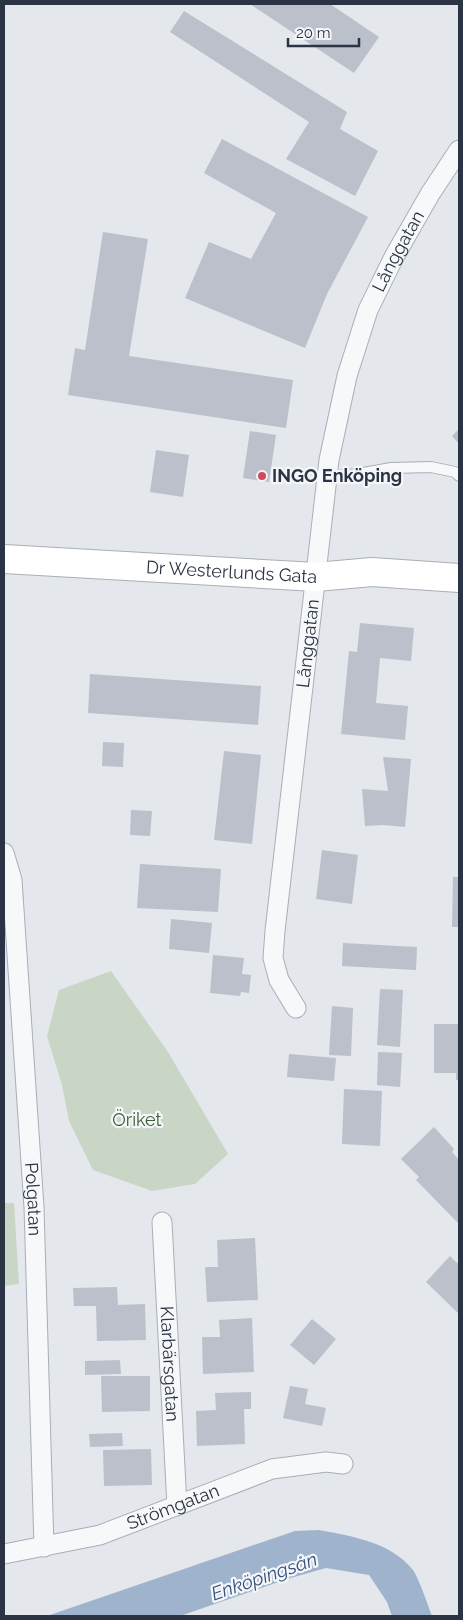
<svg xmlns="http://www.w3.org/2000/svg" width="463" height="1620" viewBox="0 0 463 1620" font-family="Raleway,sans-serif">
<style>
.green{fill:#c9d6c5}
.water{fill:#9fb4cc}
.building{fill:#bbc0ca}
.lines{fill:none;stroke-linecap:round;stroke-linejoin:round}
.lane-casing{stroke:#a9aeb7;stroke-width:12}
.street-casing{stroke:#a9aeb7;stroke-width:21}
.secondary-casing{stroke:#a9aeb7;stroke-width:30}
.lane{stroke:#f7f8fa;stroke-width:10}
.street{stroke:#f7f8fa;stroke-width:19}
.secondary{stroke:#fff;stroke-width:28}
.poi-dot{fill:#d1495b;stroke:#f4f6f9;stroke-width:2}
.labels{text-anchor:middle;stroke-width:4.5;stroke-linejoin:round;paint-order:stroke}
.street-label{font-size:18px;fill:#2b3445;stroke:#f4f6f9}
.poi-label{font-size:18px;font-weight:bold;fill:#2b3445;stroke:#f4f6f9;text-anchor:start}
.park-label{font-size:18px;fill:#3f6138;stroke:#f4f6f9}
.water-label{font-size:19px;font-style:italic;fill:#34527a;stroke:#f4f6f9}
</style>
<rect width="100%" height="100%" fill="#e4e7ec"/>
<g class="green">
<path d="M111,971l57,81 60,102 -33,30 -43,7 -59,-21 -24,-49 -7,-36 -15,-49 12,-46z"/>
<path d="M4,1203h10l5,81 -15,2z"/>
</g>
<path class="water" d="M319,1530c32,6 72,12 94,40 6,9 15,35 19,46h-40l-5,-14 -18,-27 -43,-7 -39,11 -107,37h-133l248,-85z"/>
<g class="building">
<path d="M250,4h80l49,33 -25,36z"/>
<path d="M184,11l163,101 -7,17 38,22 -23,45 -69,-37 23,-37 -139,-90z"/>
<path d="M222,139l146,78 -41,77 -22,54 -120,-50 24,-56 42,17 25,-46 -72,-40z"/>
<path d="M103,232l45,7 -19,117 164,24 -7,48 -218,-33 7,-47 10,2z"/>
<path d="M459,429v15l-7,-8z"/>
<path d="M250,431l26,4 -7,47 -26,-4z"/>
<path d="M156,450l33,5 -6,42 -33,-5z"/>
<path d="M360,623l54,5 -3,33 -31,-3 -4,45 32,3 -3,34 -64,-6 8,-83 8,1z"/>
<path d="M90,674l171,12 -3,39 -170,-12z"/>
<path d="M103,742l21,1 -1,24 -21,-1z"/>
<path d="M224,751l37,4 -9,89 -38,-4z"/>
<path d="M383,757l28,2 -6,68 -22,-2 -18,1 -3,-37 26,2z"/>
<path d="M131,810l21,1 -2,25 -20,-1z"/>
<path d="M322,850l36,5 -6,49 -36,-5z"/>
<path d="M140,864l81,5 -3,43 -81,-4z"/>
<path d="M453,877h6v50h-7z"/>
<path d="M171,919l41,4 -3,30 -40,-4z"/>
<path d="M343,943l74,4 -1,23 -74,-4z"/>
<path d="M213,955l31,3 -2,16 9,1 -2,18 -8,-1 -1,4 -30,-3z"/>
<path d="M380,989l23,1 -3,57 -23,-2z"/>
<path d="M332,1006l21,2 -2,48 -22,-1z"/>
<path d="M434,1024h25v56h-3v-7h-22z"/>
<path d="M378,1052l24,1 -2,34 -23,-2z"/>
<path d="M289,1054l47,4 -2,23 -47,-4z"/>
<path d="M344,1089l38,2 -2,55 -38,-2z"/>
<path d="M434,1127l20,22 -2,3 7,8v64l-43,-44 3,-3 -18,-18z"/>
<path d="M255,1238l3,62 -51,2 -2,-35h13l-1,-27z"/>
<path d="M450,1256l7,7 2,-2v53l-33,-32z"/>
<path d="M117,1287l1,18 27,-1 1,36 -49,1 -1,-35h-22l-1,-18z"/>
<path d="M252,1318l2,54 -51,2 -1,-37h18l-1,-17z"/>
<path d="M312,1319l24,20 -22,26 -24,-20z"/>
<path d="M120,1360l1,14 -36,1v-14z"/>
<path d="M101,1376h49v35l-48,1z"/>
<path d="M290,1386l18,3 -3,15 21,4 -4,18 -39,-8z"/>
<path d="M251,1392v17h-7l1,35 -48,2 -1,-35 20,-1 -1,-17z"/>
<path d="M122,1433l1,13 -33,1 -1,-13z"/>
<path d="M151,1449l1,36 -48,1 -1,-36z"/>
</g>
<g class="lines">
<g class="lane-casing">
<path id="lane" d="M327,477l31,-3 33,-6 40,-1 24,5 4,4"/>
</g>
<g class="street-casing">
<g id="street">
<path id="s1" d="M4,853l8,27 22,327 10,340"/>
<path id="s2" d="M296,1008l-17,-28 -6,-22 2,-27 54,-471 18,-84 21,-66 26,-53 36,-63 29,-44"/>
<path id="s3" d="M162,1222l15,284"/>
<path id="s4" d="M4,1554l96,-19 172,-66 54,-7 17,2"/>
</g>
</g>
<g class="secondary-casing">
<g id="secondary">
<path id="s5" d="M4,559l312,18 56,-5 87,6"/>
</g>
</g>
<use href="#lane" class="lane"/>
<use href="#street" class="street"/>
<use href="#secondary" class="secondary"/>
</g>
<circle class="poi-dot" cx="262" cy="476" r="5"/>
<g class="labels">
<g class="street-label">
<text dy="6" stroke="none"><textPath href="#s2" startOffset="778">Långgatan</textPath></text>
<text dy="6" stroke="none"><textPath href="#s5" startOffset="228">Dr Westerlunds Gata</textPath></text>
<text dy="6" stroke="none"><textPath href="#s2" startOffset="372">Långgatan</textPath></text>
<text dy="6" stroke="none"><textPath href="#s1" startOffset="348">Polgatan</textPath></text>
<text dy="6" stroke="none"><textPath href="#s3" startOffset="142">Klarbärsgatan</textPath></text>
<text dy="6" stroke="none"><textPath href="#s4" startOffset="176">Strömgatan</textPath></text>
</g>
<g class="poi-label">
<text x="272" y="482">INGO Enköping</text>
</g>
<g class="park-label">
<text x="137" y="1126">Öriket</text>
</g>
<g class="water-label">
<text transform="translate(264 1576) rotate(-19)" y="7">Enköpingsån</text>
</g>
</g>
<rect width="463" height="1620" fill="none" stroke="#2b3445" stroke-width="10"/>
<path d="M288 38v8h71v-8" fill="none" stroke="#2b3445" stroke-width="2.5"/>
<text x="296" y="38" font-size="15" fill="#2b3445" stroke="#f4f6f9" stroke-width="4" paint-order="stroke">20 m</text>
</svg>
